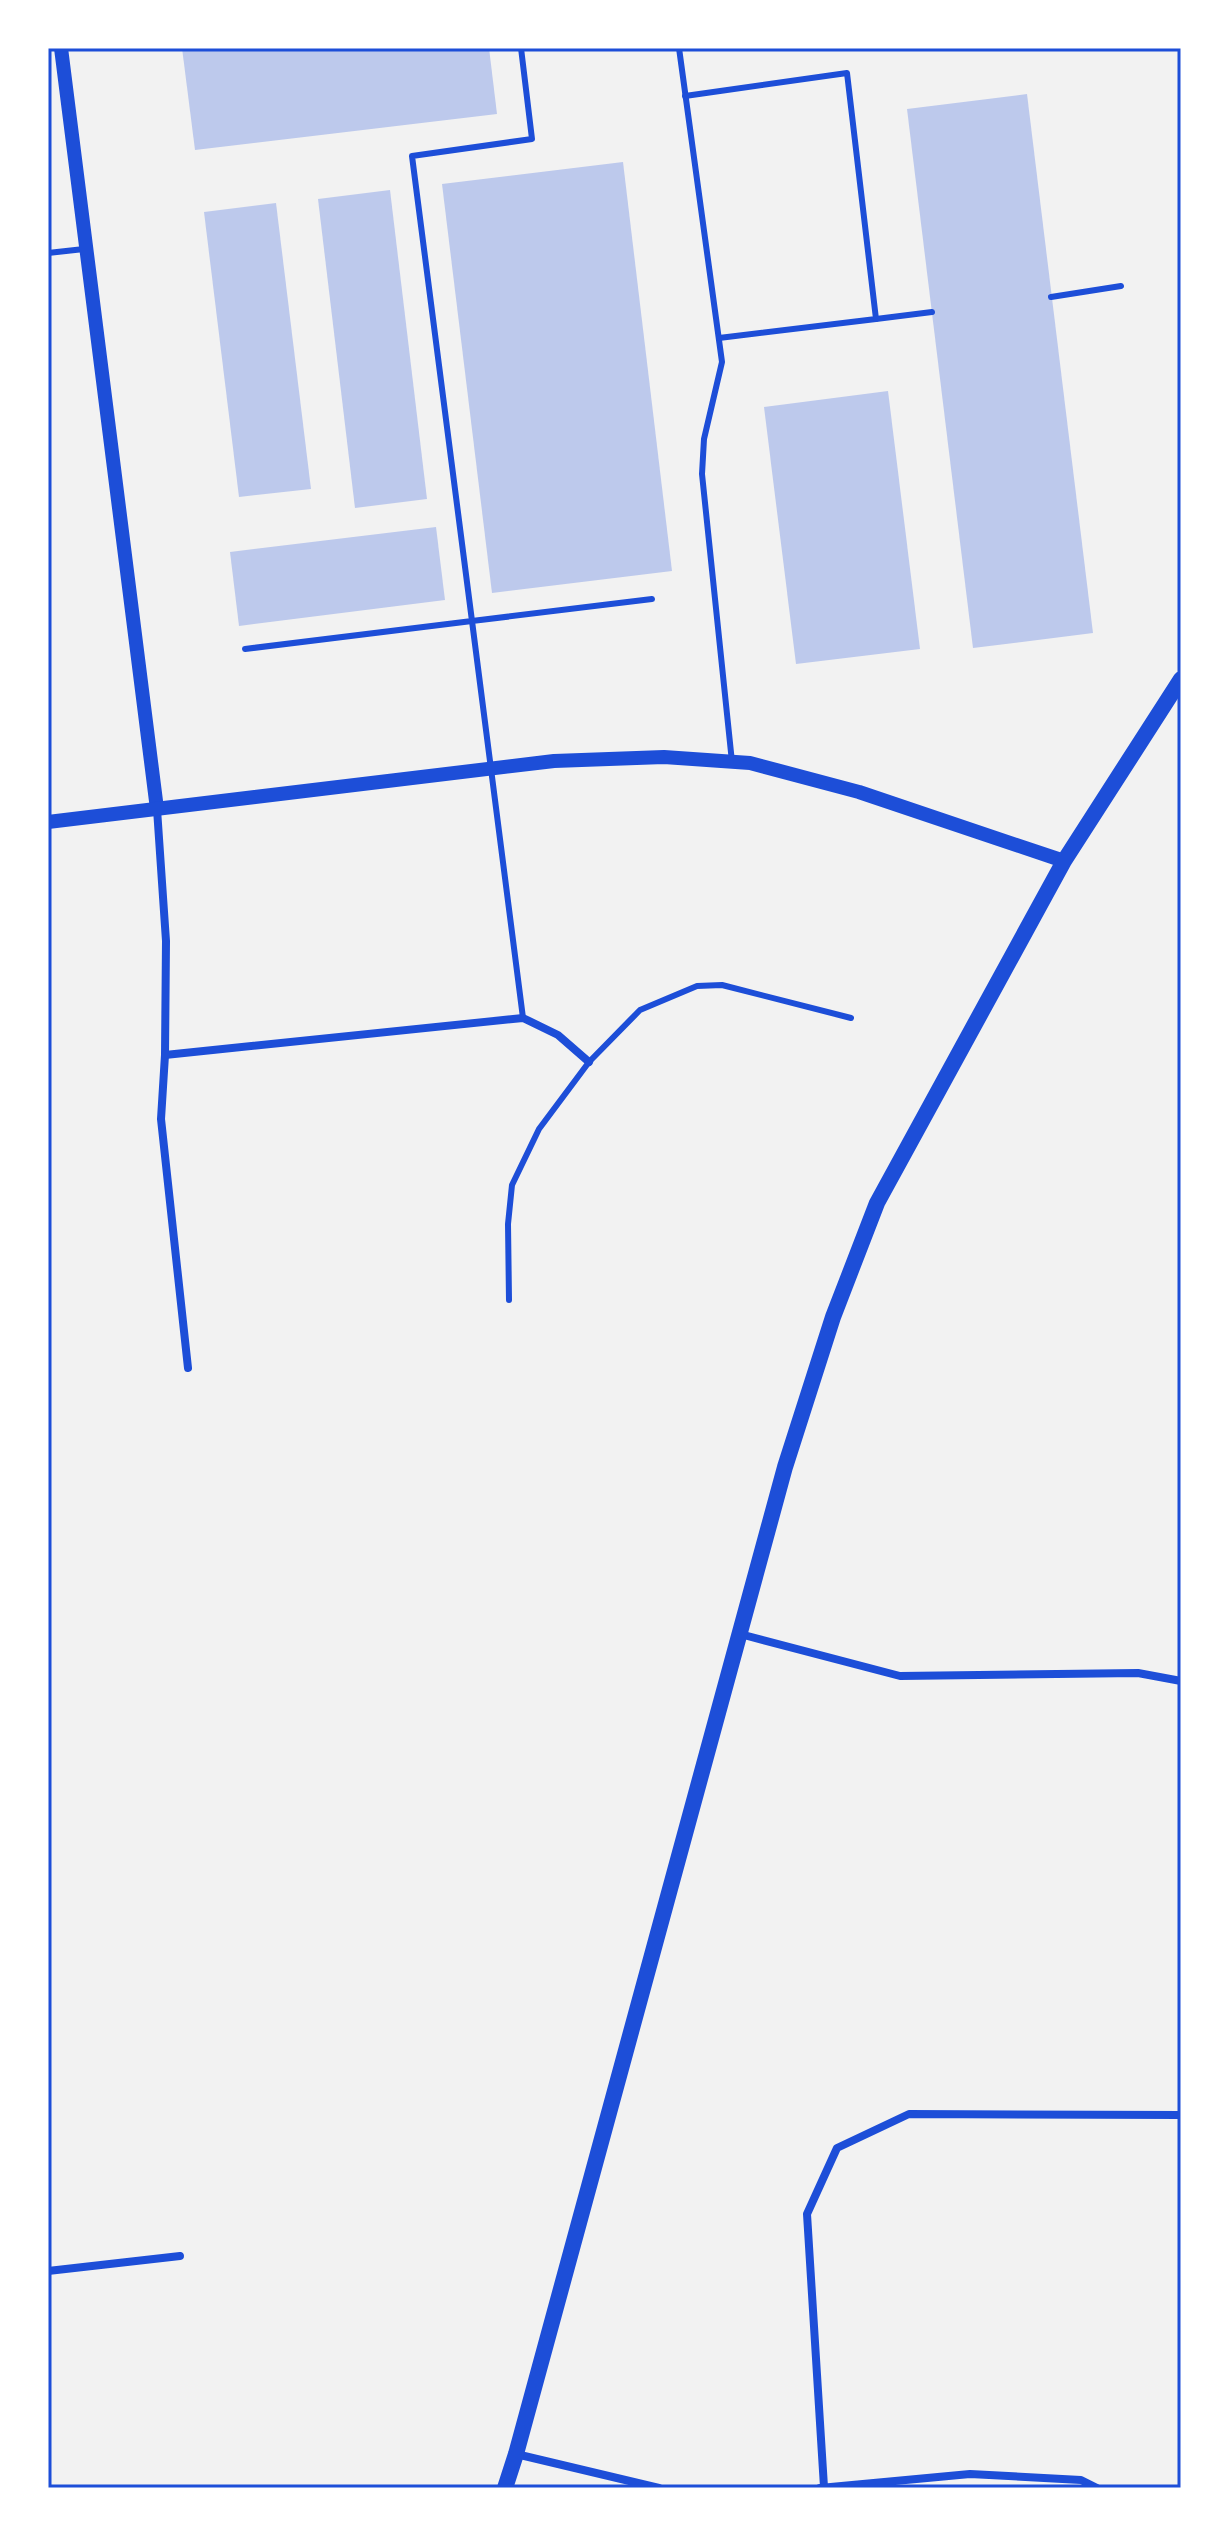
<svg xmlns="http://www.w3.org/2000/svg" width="1229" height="2536" viewBox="0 0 1229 2536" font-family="Poppins,sans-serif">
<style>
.building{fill:#bdc9ec}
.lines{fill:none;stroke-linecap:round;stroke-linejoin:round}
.service{stroke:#1d4ed8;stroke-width:6}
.minor{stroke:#1d4ed8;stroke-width:8}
.tertiary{stroke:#1d4ed8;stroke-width:14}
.secondary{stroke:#1d4ed8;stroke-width:16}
.neatline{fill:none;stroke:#1d4ed8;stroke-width:3}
</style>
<rect width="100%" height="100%" fill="#f2f2f2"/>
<g class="building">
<path d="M182,48h307l8,66 -302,36z"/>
<path d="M1027,94l66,539 -120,15 -66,-539z"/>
<path d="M623,162l49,409 -180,22 -50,-409z"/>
<path d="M390,190l37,309 -72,9 -37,-309z"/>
<path d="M276,203l35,286 -72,8 -35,-285z"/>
<path d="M888,391l32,258 -124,15 -32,-257z"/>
<path d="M436,527l9,73 -206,26 -9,-74z"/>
</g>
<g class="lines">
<g class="service">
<path d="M679,48l43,314 -18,77 -2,35 30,288"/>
<path d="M685,96l162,-23 29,246 -157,19"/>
<path d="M48,253l36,-4"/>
<path d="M1051,297l70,-11"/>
<path d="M876,319l56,-7"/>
<path d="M245,649l227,-28 -60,-465 120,-17 -11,-91"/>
<path d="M523,1018l-51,-397 180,-22"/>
<path d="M509,1300l-1,-76 4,-39 27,-56 50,-67 51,-52 57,-24 25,-1 129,33"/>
</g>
<g class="minor">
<path d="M157,809l9,132 -1,114 -4,64 27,249"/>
<path d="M165,1055l358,-37 35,17 31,27"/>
<path d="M740,1634l160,42 238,-3 43,8"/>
<path d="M48,2271l132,-15"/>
<path d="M516,2454l143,34"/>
<path d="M824,2487l-17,-273 30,-66 72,-34 272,1"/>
<path d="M820,2488l150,-14 111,6 16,8"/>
</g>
<g class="tertiary">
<path d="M61,48l96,761"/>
<path d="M48,822l506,-61 110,-4 86,6 109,29 205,69"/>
</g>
<path class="secondary" d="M505,2488l11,-34 269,-987 48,-150 44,-114 187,-342 117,-182"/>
</g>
<rect width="1229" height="2536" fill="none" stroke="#ffffff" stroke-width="100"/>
<rect x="50" y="50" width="1129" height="2436" class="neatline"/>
</svg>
